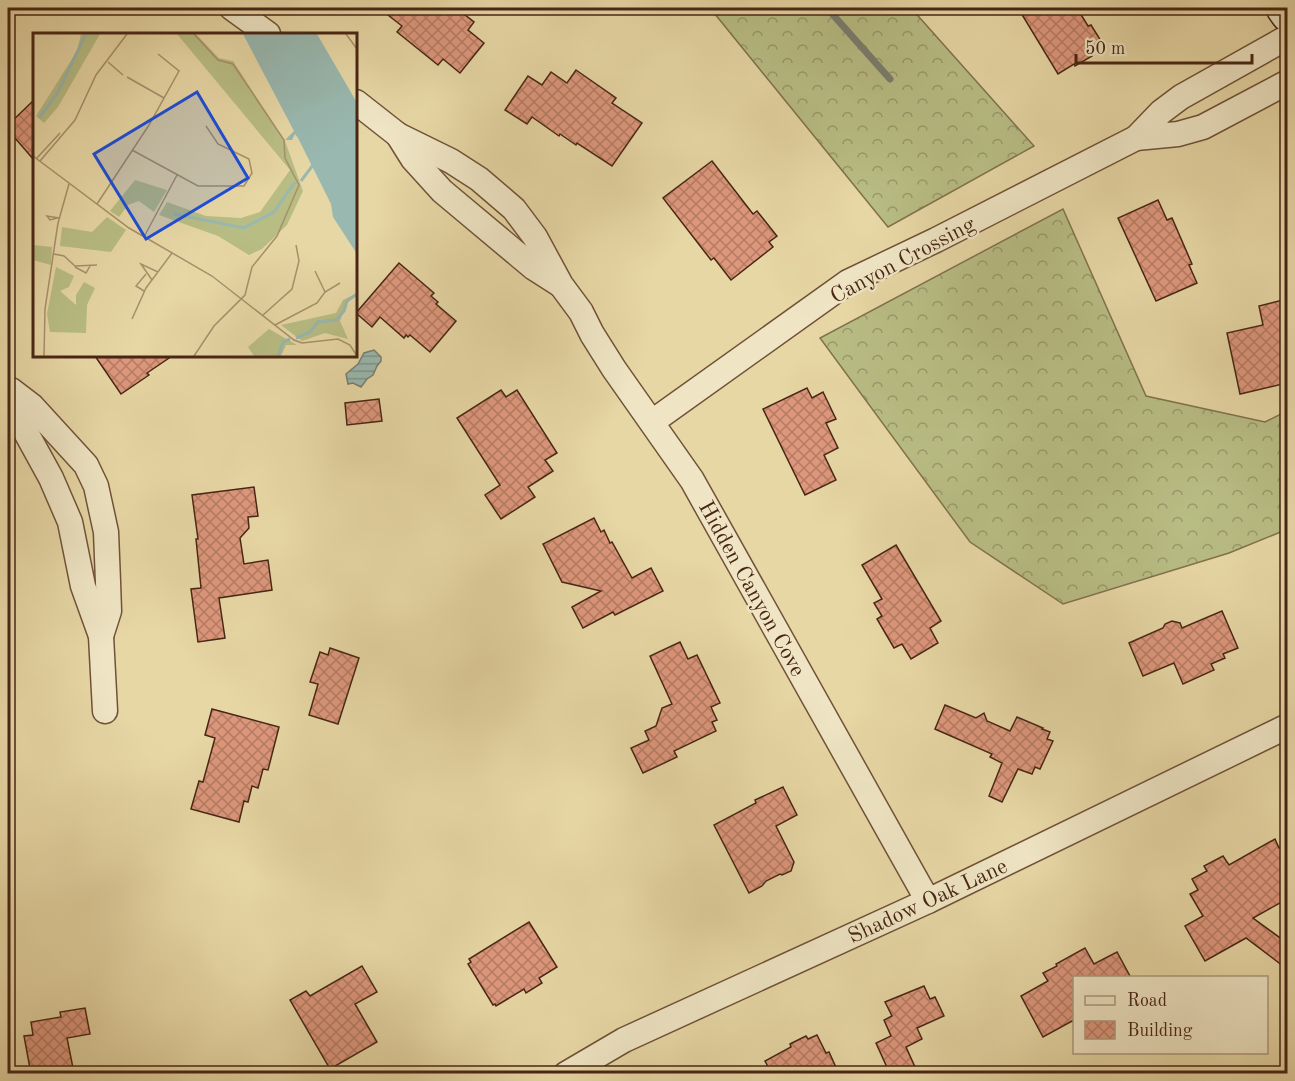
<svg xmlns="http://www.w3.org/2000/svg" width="1295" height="1081" viewBox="0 0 1295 1081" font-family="'Old Standard TT',serif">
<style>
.forest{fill:url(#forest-crowns);stroke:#80724c;stroke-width:1.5}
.water{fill:url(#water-rules);stroke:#797e71;stroke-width:1.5}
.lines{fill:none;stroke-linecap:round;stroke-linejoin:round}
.stream{stroke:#797e71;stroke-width:7}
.building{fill:url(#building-cross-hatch);stroke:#482614;stroke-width:1.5}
.street-casing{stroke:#705238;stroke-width:27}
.secondary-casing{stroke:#482614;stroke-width:36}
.street{stroke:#efe5c4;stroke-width:24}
.secondary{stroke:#efe5c4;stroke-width:33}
.labels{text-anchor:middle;stroke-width:5;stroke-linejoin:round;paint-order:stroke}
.street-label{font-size:22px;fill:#482614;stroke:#efe5c4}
.inset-river{fill:none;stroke:#99b8af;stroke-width:3}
.inset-road{fill:none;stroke:#a7906b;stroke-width:1.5}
.view{fill:#1d4ed8;fill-opacity:0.15;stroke:#1d4ed8;stroke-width:3}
.inset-edge{fill:none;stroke:#482614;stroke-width:3}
</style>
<defs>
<pattern id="forest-crowns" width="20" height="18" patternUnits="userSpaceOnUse" patternTransform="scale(1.5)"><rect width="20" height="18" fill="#b8bd84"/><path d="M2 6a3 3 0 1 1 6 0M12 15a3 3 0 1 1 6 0" fill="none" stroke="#98996b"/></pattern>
<pattern id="water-rules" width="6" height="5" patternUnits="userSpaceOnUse" patternTransform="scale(1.5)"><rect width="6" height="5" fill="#99b8af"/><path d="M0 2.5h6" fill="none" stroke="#7f958d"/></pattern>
<pattern id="building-cross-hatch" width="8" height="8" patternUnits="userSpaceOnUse" patternTransform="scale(1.5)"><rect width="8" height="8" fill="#dd977c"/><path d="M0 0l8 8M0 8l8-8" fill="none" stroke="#b57b64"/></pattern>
</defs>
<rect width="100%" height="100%" fill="#e7d7a5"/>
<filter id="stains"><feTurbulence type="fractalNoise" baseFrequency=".00333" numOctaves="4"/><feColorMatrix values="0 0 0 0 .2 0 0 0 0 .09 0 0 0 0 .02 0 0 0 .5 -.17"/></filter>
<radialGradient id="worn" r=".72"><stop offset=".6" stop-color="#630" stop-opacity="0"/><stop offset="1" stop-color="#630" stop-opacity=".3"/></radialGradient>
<g class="forest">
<path d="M710,8h201l123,138 -146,81z"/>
<path d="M1063,209l83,187 119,26 22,-11 1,118 -59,24 -166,51 -93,-62 -150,-204z"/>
</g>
<path class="water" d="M374,350l7,7v4l-4,5 -4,9 -6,4 -6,8 -8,-4 -5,1 -2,-10 12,-10 6,-11z"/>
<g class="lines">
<path class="stream" d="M827,8l63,71"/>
</g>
<g class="building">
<path d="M379,8h77l18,14 -6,8 16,13 -24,30 -17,-14 -5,6 -41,-33 5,-6z"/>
<path d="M1018,8h59l11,18 3,-1 10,16 -13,8 4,7 -17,10 -1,-2 -16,10z"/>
<path d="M576,70l40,28 -4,5 30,20 -30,43 -35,-23 -1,2 -16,-11 -1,2 -27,-19 -5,7 -22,-14 23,-34 14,9 9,-13 16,11z"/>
<path d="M34,100v60l-26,-30v-5z"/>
<path d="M712,161l41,53 4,-3 20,25 -8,6 4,5 -42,33 -17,-22 -3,2 -48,-62z"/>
<path d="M1158,200l9,20 5,-2 20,46 -3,1 8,18 -41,18 -38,-83z"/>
<path d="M399,263l35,30 -3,3 7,6 -2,2 20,17 -26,31 -20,-17 -2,2 -2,-2 -2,3 -24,-21 -8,10 -16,-14z"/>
<path d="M1287,299v84l-47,11 -13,-61 36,-8 -4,-19z"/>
<path d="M95,356h77l-25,17 2,2 -28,19z"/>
<path d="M807,388l5,10 11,-6 13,27 -10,4 12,25 -14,7 12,25 -31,15 -42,-86z"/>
<path d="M501,390l5,7 11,-7 40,63 -12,7 8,11 -25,16 7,10 -34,22 -16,-24 15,-10 -43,-67z"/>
<path d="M379,399l3,22 -35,4 -2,-22z"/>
<path d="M254,487l4,29 -10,1 1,11 -9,10 4,26 24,-4 4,30 -53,8 6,40 -27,4 -7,-53 10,-1 -5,-49h2l-6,-44z"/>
<path d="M594,518l7,14 3,-2 6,13 2,-1 20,36 19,-10 12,23 -48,24 -2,-3 -30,16 -11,-21 29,-16 -39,-9 -19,-38z"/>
<path d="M896,545l45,76 -11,7 8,15 -27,16 -9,-15 -8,4 -17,-29 5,-3 -8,-13 8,-4 -20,-34z"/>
<path d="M1222,611l16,37 -15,6 2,4 -14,6 3,6 -31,14 -9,-21 -31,13 -14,-33 34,-15 2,-4 7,-3 8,2 2,5z"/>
<path d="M680,642l8,17 9,-4 23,48 -9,4 6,13 -5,2 4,9 -42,20 3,6 -34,16 -12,-25 18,-8 -4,-9 11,-5 6,-18 10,-4 -22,-48z"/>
<path d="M330,648l29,10 -21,66 -29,-9 9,-31 -8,-2 10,-30 8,3z"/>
<path d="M945,705l31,13 8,-5 3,8 23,10 7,-14 26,11 -1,1 8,3 -3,7 6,2 -13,28 -5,-2 -3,7 -14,-5 -16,33 -13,-6 13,-33 -12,-6 2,-3 -57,-25z"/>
<path d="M212,709l67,18 -11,43 -5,-1 -5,19 -6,-2 -4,16 -4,-1 -5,21 -48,-13 8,-28 4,1 12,-44 -10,-3z"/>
<path d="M783,787l14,28 -21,11 18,36 -3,9 -9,4 -2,-1 -14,7 -4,5 -13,7 -35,-68 42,-22 -1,-3z"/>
<path d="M1275,839l4,9 8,-5v56l-34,19 34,25v26l-41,-31 -41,23 -20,-35 18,-10 -13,-22 8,-4 -6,-11 15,-8 -3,-5 19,-10 6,9z"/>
<path d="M529,922l28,45 -18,11 3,5 -16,10 -2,-4 -28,17 -1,-2 -2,1 -25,-41 3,-2 -2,-3z"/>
<path d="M1085,948l9,16 23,-12 14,26h-57v42l-31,17 -22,-41 27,-15 -5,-8 14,-7 -1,-2z"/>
<path d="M362,966l15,26 -22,12 22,38 -47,27 -40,-69 16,-9 4,5z"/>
<path d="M924,986l6,13 5,-2 9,19 -27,12 5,11 -16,8 9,20 -13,7h-12l-14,-31 15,-7 -7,-16 8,-4 -7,-14z"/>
<path d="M85,1008l5,26 -23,4 6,30 -13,3 1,3h-30l-7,-38 9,-1 -2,-13 30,-5 -1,-5z"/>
<path d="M817,1035l9,18 3,-1 10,22h-67l-7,-13 26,-14 -1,-3 16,-8 2,3z"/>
</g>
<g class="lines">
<g class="street-casing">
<g id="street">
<path d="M232,8l36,26"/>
<path d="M356,102l42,33 53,26 28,18 35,30 21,28 26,48 20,27 11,22 22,35 78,111 236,421"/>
<path d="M398,135l15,24 29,32 92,77 25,16"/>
<path d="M1136,138l42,-4 25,-7 85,-45"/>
<path d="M10,390l13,37 28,51 19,44 13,64 18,50 4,75"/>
<path d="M11,390l21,16 54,59 10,21 10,46 2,50 1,29 -8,25"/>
<path d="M652,422l196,-140 88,-42 200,-102 25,-26 20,-15 107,-60"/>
<path d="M566,1074l58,-34 304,-139 360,-175"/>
</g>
</g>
<g class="secondary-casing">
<path id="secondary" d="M1283,8l5,7"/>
</g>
<use href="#street" class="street"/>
<use href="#secondary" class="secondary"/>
</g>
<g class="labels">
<g class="street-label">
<text transform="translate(902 259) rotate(-28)" y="8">Canyon Crossing</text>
<text transform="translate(753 588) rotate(61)" y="8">Hidden Canyon Cove</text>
<text transform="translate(927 900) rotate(-25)" y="8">Shadow Oak Lane</text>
</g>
</g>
<g transform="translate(33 33)">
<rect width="324" height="324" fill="#e7d7a5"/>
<path d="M48,1h19l-42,73 -14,16 -8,-7 41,-65zM144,1h19l23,24 14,3 52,80 18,50 -16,34 -25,24 -13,6 -31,-19 -59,-21 8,-13 39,14 35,2 19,-6 30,-42zM102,147l32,10 -13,22 -15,-11 -11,4 -9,12 -9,-6zM74,184l19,13 -15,22 -51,-6 2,-19 30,5zM0,212l19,2 -1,18 -18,-5zM23,234l18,9 -5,11 -9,4 16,14v-10l8,-13 11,6 -8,17 -1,28 -36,-1 -3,-18zM324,260l-9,8 -8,20 8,18 -23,-6 -23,8 -21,-16 55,-12 7,-13zM236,296l28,16h-11l-5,11h-27l-6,-9z" fill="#b8bd84"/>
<path d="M210,1h74l39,67 1,153 -24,-37 -2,-13 -33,-66 -3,-4 -3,6h-7l9,-9z" fill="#99b8af"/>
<path class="inset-river" d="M6,85l18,-24 29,-60M268,148l12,-16M141,181l70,14 30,-16 21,-30M263,305l14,-6 8,-10 18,-2 8,-9 3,-10 10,-7M245,323l5,-14 7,-3"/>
<path class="inset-road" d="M161,1l24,26 15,4 51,76 1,18 14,27 -22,51 -25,31 -7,28 -31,31 -20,30M313,1l11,15M75,29l15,13M94,44l37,21M99,117l66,36h46l8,-13 -3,-14 -31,-15 -12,-18M0,123l96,72 83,48 82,64 8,3 36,-4 12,6 7,11M3,126l24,-26M7,128l35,-41 21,-45 31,-41M64,171l52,-79 30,-54 -21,-17M24,185l-7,2 -3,-4 12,2M111,204l33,-62M21,221l10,2 11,10 22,-1M42,234l11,6 4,-7M282,238l10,21M119,247l-11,-16 17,8M111,258l-8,-5 10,-12M230,282l29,-26 7,-28 -3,-16M99,286l14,-31 26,-35M242,292l42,-22 8,-11 15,-9M11,323l1,-47 13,-86 11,-39"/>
<path class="view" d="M164,59l51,86 -102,61 -52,-85z"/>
<rect width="324" height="324" class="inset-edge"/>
</g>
<rect width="1295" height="1081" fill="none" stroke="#e7d7a5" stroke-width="30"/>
<rect x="9" y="9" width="1277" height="1063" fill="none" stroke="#482614" stroke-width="3"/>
<rect x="15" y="15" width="1265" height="1051" fill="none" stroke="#482614" stroke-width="1.5"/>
<rect x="1073" y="976" width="195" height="78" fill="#efe5c4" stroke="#ac997e" stroke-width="1.5"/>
<rect x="1085" y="996" width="30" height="9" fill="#efe5c4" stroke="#ac997e" stroke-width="1.5"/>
<text x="1127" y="1006" font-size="18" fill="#482614">Road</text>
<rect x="1085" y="1021" width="30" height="18" fill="url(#building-cross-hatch)" stroke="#ac997e" stroke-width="1.5"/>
<text x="1127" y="1036" font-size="18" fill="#482614">Building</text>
<path d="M1076 54v9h176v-9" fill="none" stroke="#482614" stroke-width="3"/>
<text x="1085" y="54" font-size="18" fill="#482614" stroke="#efe5c4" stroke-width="4.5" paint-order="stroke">50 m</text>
<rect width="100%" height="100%" filter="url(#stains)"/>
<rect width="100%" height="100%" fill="url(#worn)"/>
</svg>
